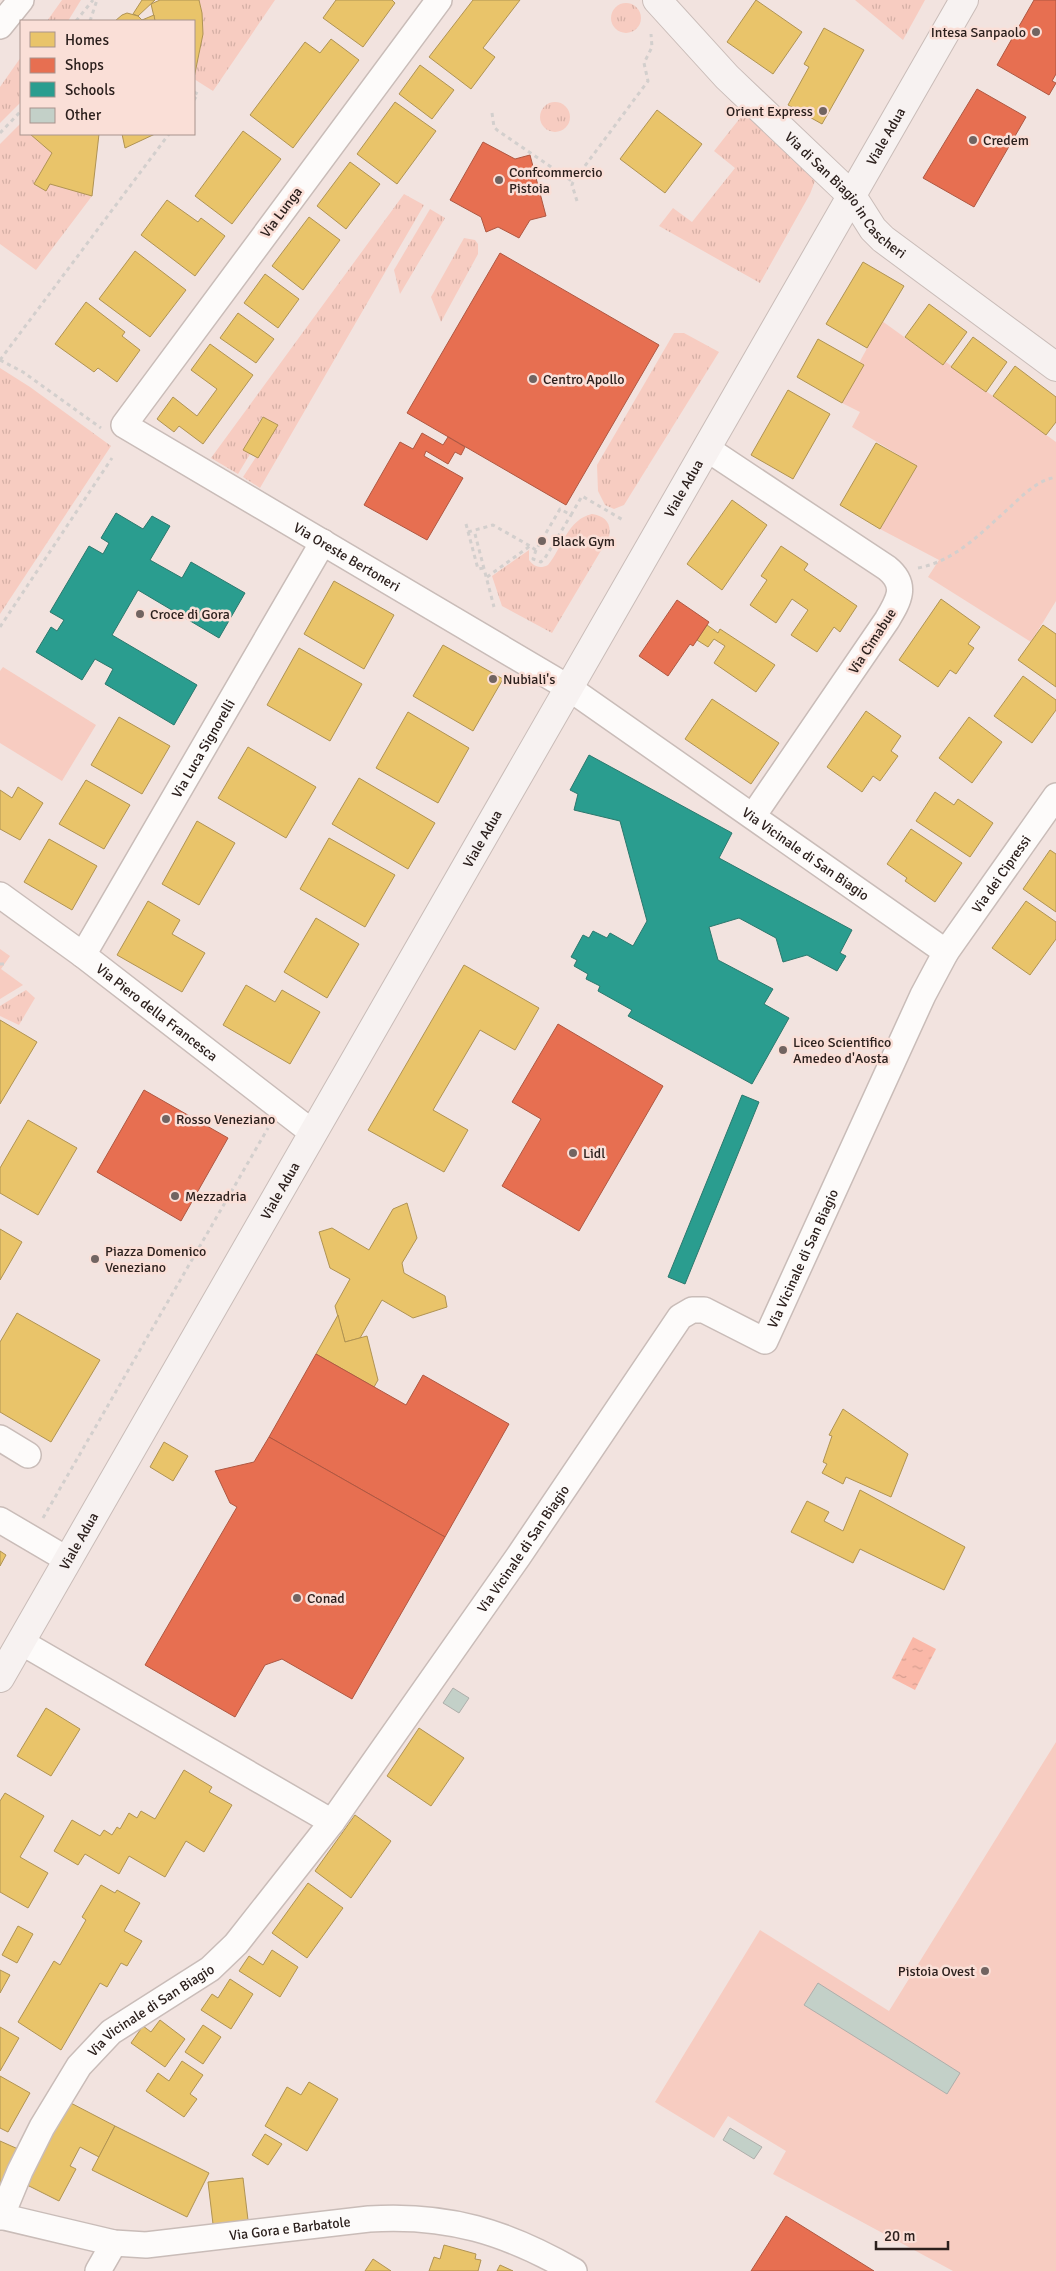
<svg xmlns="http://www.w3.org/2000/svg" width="1056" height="2271" viewBox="0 0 1056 2271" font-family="Signika,sans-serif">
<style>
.grass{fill:url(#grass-tufts)}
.green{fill:#f7ccc1}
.water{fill:url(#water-ripples)}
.homes{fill:#e9c46a;stroke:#b09353}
.shops{fill:#e76f51;stroke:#af5741}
.schools{fill:#2a9d8f;stroke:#2b786d}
.building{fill:#c3d0c8;stroke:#aeaeaa}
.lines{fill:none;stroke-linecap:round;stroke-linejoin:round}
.street-casing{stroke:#c9bcb8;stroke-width:28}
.secondary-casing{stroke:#c9bcb8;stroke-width:30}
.path{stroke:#d3cfcd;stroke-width:3;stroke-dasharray:4 4;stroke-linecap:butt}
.street{stroke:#fdfbfa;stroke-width:25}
.secondary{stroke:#f7f2f1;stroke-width:28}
.poi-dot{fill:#716461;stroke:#fadfd7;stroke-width:2}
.labels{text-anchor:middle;stroke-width:5;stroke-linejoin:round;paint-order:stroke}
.poi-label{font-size:14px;fill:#2c201d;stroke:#fadfd7;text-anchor:start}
.street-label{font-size:14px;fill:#2c201d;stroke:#fadfd7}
</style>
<defs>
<pattern id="grass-tufts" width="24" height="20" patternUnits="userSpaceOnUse" patternTransform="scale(1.25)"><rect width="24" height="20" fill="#f7ccc1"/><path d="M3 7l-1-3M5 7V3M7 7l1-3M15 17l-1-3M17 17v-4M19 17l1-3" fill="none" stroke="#d4afa5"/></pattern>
<pattern id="water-ripples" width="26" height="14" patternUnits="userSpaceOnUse" patternTransform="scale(1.25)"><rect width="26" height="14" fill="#fab8a8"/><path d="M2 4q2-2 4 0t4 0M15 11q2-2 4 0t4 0" fill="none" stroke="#d69e90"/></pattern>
</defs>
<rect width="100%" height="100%" fill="#f2e3df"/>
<g class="grass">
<path d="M62,0h19l-13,21h-21z"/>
<path d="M199,0h76l-62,91 -19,-12c6,-28 13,-51 5,-79z"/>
<path d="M855,0h70l-22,40z"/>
<circle cx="626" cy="18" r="15"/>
<path d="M21,57v45l-21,21v-36z"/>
<circle cx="555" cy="117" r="15"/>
<path d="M744,113l64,56 7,12 -5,13 -50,89 -101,-57 14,-18 19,14 43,-54 -21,-17z"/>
<path d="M21,123v11h9l22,19 -18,31 12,7 4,-7 42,12 -56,74 -36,-26v-100z"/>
<path d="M404,194l20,11 -164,283 -17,-11 13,-20 2,1 19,-33 -15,-8 -18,32 6,5 -12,20 -27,-16z"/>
<path d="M430,209l15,9 -45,76 -6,-24z"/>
<path d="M464,238l11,2 3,4v10l-37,68 -10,-25z"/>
<path d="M674,333h10l35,19 -95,153 -10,4 -9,-4 -7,-14 -1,-26z"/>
<path d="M0,368l30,19 81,59 -111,168z"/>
<path d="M592,514c13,2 20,9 17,23l-57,96 -50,-27 -10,-30 37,-26v10c5,7 11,9 19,5 14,-17 20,-46 44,-51z"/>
<path d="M26,990l9,8 -16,27 -19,-9v-10z"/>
</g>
<g class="green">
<path d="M882,321l61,44 3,-3 110,80v159l-25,41 -103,-65 11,-17 -59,-31 37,-63 -65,-39 8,-15 -18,-9 21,-38 -4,-2z"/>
<path d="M3,667l93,58 -34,56 -62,-38v-72z"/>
<path d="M0,949l10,7 -9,13 22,16 -23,14z"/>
<path d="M1056,1742v529h-103l-180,-97 13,-23 -58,-35 -14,22 -59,-36 105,-172 129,81z"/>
</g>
<path class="water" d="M913,1637l23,12 -21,41 -23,-12z"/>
<g class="homes">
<path d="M142,0h13l-17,16 -5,-2z"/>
<path d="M160,0h39l3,13 1,21 -9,44v-57h-39l-4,-17z"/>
<path d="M336,0h56l3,3 -32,44 -40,-29z"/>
<path d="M473,0h47l-37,48 12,9 -24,32 -42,-32z"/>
<path d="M756,0l46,32 -29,42 -46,-32z"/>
<path d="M127,13l11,3 5,5h-28l7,-6z"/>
<path d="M154,15l1,6 -13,-1z"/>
<path d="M824,28l40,22 -42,74 -34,-19 21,-38 -5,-3z"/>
<path d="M331,39l28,21 -66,88 -43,-33 55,-73 15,11z"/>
<path d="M420,65l34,25 -22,29 -33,-25z"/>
<path d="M395,102l41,29 -39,53 -40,-30z"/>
<path d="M657,110l45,34 -37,49 -45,-34z"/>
<path d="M243,131l38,28 -49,65 -37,-28z"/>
<path d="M30,134h69l-7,62 -42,-12 -4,7 -12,-7 18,-31z"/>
<path d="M122,134h33l-30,14z"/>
<path d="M350,162l30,22 -34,45 -29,-23z"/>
<path d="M167,200l31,22 3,-4 24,18 -30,40 -54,-41z"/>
<path d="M309,217l31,23 -37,50 -31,-24z"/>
<path d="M135,251l51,39 -36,47 -51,-38z"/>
<path d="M863,262l41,24 -37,62 -41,-24z"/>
<path d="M265,274l34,25 -21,29 -34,-25z"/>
<path d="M86,302l39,30 -3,4 18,14 -23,32 -19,-14 -4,4 -39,-28z"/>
<path d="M929,304l38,28 -24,33 -38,-28z"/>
<path d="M238,313l36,26 -18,24 -36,-25z"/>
<path d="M973,337l34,25 -21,30 -35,-25z"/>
<path d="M818,339l46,26 -22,38 -45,-26z"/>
<path d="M210,344l43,31 -50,69 -24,-18 -5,6 -17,-13 16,-22 24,19 20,-27 -26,-19z"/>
<path d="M1015,366l41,31v25l-10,13 -53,-39z"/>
<path d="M788,390l42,24 -37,65 -42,-24z"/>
<path d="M263,417l15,8 -20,33 -15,-8z"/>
<path d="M876,443l41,23 -37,63 -40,-24z"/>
<path d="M732,500l35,25 -45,65 -35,-26z"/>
<path d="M781,546l27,18 -4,6 53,36 -17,26 -6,-5 -17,25 -26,-17 17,-25 -16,-11 -16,24 -26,-18 17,-25 -6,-4z"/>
<path d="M334,581l60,34 -30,54 -60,-35z"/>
<path d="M941,599l39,28 -12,17 6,4 -18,26 -6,-4 -12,17 -39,-27z"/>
<path d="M707,625l11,8 2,-4 55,36 -19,27 -42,-29 11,-17 -11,-7 -6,8 -11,-7z"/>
<path d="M1043,625l13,9v53l-38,-27z"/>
<path d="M443,645l60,34 -30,52 -60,-35z"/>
<path d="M299,648l63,36 -32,57 -63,-36z"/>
<path d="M1023,676l33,24v10l-24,33 -38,-27z"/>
<path d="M712,699l67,44 -28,41 -66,-45z"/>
<path d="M866,711l35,25 -10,15 7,5 -18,25 -7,-5 -11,16 -35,-25z"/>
<path d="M408,712l61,36 -31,55 -62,-35z"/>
<path d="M119,717l51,29 -28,48 -51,-29z"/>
<path d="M969,717l33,25 -30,41 -33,-25z"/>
<path d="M248,747l68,40 -30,51 -68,-40z"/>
<path d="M359,778l76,45 -27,46 -76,-45z"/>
<path d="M86,780l44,25 -26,44 -45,-25z"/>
<path d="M18,787l25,16 -23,37 -20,-11v-39l12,8z"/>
<path d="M935,792l19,13 4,-6 35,24 -23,34 -54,-36z"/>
<path d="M197,821l38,22 -36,62 -37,-21z"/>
<path d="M911,829l51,34 -27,39 -30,-21 2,-3 -20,-14z"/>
<path d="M329,838l66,37 -30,52 -65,-38z"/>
<path d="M49,839l48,27 -25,44 -48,-28z"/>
<path d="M1050,850l6,4v58l-33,-23z"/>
<path d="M148,901l32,19 -8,14 33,19 -23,39 -65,-37z"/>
<path d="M1026,901l30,21v17l-26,36 -38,-27z"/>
<path d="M316,918l43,26 -32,54 -43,-26z"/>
<path d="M464,965l75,43 -24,42 -35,-20 -47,80 35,20 -24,42 -76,-42z"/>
<path d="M246,985l29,17 7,-12 38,22 -30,52 -67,-39z"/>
<path d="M0,1020l37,22 -37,62z"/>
<path d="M28,1120l49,28 -39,67 -38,-22v-25z"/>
<path d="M407,1203l10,35 -15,25 2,10 41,23 2,11 -34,11 -31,-18 -22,38 -15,4 -10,-36 15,-27 -20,-11 -11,-36 13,-4 37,22 24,-41z"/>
<path d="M0,1229l22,13 -22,38z"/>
<path d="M17,1313l83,47 -49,82 -51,-30v-70z"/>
<path d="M338,1315l7,27 22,-6 11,44 -4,7 -58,-33z"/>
<path d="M843,1409l65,45 -17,43 -45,-20 -3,7 -21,-11 5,-9 -4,-2 9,-26 -3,-1z"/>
<path d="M164,1442l24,14 -15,25 -23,-14z"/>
<path d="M860,1490l105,57 -21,43 -84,-41 -7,14 -62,-31 16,-31 22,11 -5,9 19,10z"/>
<path d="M0,1551l6,4 -6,11z"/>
<path d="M46,1708l34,21 -29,47 -34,-20z"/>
<path d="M419,1728l45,30 -33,48 -44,-30z"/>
<path d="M184,1770l28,17 -3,5 23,13 -28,47 -18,-11 -21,36 -36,-21 -10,18 -34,-20 -7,11 -24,-14 18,-31 28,16 4,-6 8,5 5,-8 3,2 9,-16 8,5 4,-7 14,8z"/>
<path d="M5,1793l39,23 -24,41 28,16 -20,35 -28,-16v-91z"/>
<path d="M355,1815l36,26 -40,57 -36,-27z"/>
<path d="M308,1883l35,25 -36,50 -35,-25z"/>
<path d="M101,1885l14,8 2,-3 23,13 -16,28 18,10 -15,25 -6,-3 -14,24 -7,-4 -39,67 -43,-28 36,-61 6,4 26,-45 -4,-3z"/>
<path d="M18,1926l15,8 -16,29 -15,-8z"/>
<path d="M272,1950l26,17 -18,30 -41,-26 10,-15 14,9z"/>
<path d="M0,1970l10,5 -10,18z"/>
<path d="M230,1979l23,15 -22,35 -30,-19 11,-16 6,4z"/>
<path d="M160,2020l25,19 -20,28 -34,-24 12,-17 8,6z"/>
<path d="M203,2025l18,12 -18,27 -18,-12z"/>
<path d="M0,2027l19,11 -19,33z"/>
<path d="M182,2061l21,14 -13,19 7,5 -13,18 -38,-26 12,-18 11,8z"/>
<path d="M0,2076l30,17 -22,39 -8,-4z"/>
<path d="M309,2082l29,17 -31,52 -42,-25 22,-39 14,8z"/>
<path d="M65,2100l50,26 -16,31 -19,-10 -10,19 6,3 -17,32 -36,-18z"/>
<path d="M115,2126l94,47 -22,44 -95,-47z"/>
<path d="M265,2134l17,10 -14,21 -16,-10z"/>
<path d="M0,2141l18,8 -18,40z"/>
<path d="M243,2178l5,42 -35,4 -5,-42z"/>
<path d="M444,2245l32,9 -1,5 6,1 -3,11h-49l5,-14 6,2z"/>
<path d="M373,2259l18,12h-26z"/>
<path d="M500,2265l13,6h-16z"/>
</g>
<g class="shops">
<path d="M1034,0h22v74l-4,7 4,2 -7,12 -52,-30z"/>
<path d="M977,89l49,28 -52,90 -51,-29z"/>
<path d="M483,142l32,17 15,-4 16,61 -16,4 -11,18 -21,-11 -12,5 -5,-15 -31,-17z"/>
<path d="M500,253l159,92 -93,160 -159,-92z"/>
<path d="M422,433l21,12 5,-8 17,10 -4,8 -6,-3 -7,12 -22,-13 -2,5 39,22 -36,62 -63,-35 36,-63 13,7z"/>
<path d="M677,600l32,22 -16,24 -3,-2 -22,32 -29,-20z"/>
<path d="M558,1024l105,62 -84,145 -77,-45 39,-67 -29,-17z"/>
<path d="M144,1090l84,48 -47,83 -84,-49z"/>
<path d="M316,1354l90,51 17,-30 86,49 -64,113 -176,-100z"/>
<path d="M269,1437l176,100 -93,162 -70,-40 -17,6 -30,52 -90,-52 92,-158 -7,-4 -15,-32 39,-9z"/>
<path d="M786,2216l88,55h-123z"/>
</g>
<g class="schools">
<path d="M116,513l27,16 9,-13 18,10 -20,34 32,18 9,-16 54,31 -26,45 -81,-48 -26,45 85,50 -23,40 -69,-41 8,-15 -18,-10 -13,21 -46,-28 15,-25 6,4 7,-11 -14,-8 39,-66 14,8 6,-11 -8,-5z"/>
<path d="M589,755l143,78 -13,25 133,72 -12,23 6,3 -9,15 -30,-16 -24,7 -7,-24 -37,-20 -30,9 9,33 55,29 -9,15 25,14 -37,66 -124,-68 4,-6 -34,-19 2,-5 -14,-7 2,-5 -14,-8 3,-6 -6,-3 12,-22 6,3 4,-7 14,7 3,-5 23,13 14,-25 -27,-100 -46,-11 4,-16 -8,-4z"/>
<path d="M742,1095l17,7 -74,182 -17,-7z"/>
</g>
<g class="building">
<path d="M453,1688l16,10 -10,15 -16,-10z"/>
<path d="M818,1983l142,90 -13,21 -143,-89z"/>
<path d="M730,2128l32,19 -8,12 -31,-19z"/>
</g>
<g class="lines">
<g class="street-casing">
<g id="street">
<path id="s1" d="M439,0l-315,425 445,263 377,264"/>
<path d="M0,26l21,-26"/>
<path d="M706,448l181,120c21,17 12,32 0,52l-134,196"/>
<path id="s2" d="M0,895l83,60 230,178"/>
<path id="s3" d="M83,955l240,-413"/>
<path d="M0,1438l28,17"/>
<path d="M0,1520l68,40"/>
<path d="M21,1642l311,180"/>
<path id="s4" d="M0,2216l114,27 32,2 223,-26c79,-5 137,13 205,52"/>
<path id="s5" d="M1,2217l19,-46 22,-44 37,-61 32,-34 99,-63 26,-25 96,-122 186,-265 162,-240 12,-7h12l61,31 158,-346 23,-43 110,-156"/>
<path d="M98,2271l16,-28"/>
</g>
</g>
<g class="secondary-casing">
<g id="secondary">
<path id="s6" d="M657,0l70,77 125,119 21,33 10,10 173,128"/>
<path id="s7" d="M0,1678l964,-1678"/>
</g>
</g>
<g class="path">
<path d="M76,21l17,-21"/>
<path d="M90,21l7,-21"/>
<path d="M194,92l4,2 -4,6"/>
<path d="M492,113l2,14 3,3 76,52"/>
<path d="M0,133l21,-22"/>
<path d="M577,201l-5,-16 1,-3 75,-101 -4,-18 8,-16 -1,-13"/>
<path d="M0,360l169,-226"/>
<path d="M0,360l23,12 78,56"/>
<path d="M466,524l12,45 6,-1"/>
<path d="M468,532l25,-7 37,21"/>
<path d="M475,534l19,73"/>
<path d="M536,550l-3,9 8,3 4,-4 26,-43"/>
<path d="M918,568c37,-7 63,-35 90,-59 14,-13 28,-28 48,-32"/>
<path d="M487,577l43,-31 6,4 24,-41 11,6 11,-19 41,24"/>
<path d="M0,627l112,-169"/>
<path d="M0,964h4"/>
<path d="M43,1518l225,-390"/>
</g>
<use href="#street" class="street"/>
<use href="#secondary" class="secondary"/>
</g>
<g class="poi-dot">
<circle cx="1036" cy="32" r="5"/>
<circle cx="823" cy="111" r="5"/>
<circle cx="973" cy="140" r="5"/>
<circle cx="499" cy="180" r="5"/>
<circle cx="533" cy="379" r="5"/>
<circle cx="542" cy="541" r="5"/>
<circle cx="140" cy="614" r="5"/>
<circle cx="493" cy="679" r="5"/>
<circle cx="783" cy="1050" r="5"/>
<circle cx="166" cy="1119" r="5"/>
<circle cx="573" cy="1153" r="5"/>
<circle cx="175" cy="1196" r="5"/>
<circle cx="95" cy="1259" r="5"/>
<circle cx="297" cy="1598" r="5"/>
<circle cx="985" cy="1971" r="5"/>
</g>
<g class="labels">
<g class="poi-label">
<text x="1026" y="37" text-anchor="end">Intesa Sanpaolo</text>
<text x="813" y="116" text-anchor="end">Orient Express</text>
<text x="983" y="145">Credem</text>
<text x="509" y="177">Confcommercio<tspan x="509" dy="16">Pistoia</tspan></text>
<text x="543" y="384">Centro Apollo</text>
<text x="552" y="546">Black Gym</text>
<text x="150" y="619">Croce di Gora</text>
<text x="503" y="684">Nubiali's</text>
<text x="793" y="1047">Liceo Scientifico<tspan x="793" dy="16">Amedeo d'Aosta</tspan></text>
<text x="176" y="1124">Rosso Veneziano</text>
<text x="583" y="1158">Lidl</text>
<text x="185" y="1201">Mezzadria</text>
<text x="105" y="1256">Piazza Domenico<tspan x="105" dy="16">Veneziano</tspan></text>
<text x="307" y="1603">Conad</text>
<text x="975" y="1976" text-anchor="end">Pistoia Ovest</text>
</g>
<g class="street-label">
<text dy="5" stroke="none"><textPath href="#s7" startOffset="1778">Viale Adua</textPath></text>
<text dy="5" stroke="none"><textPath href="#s6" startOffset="272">Via di San Biagio in Cascheri</textPath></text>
<text transform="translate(281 212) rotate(-53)" y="5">Via Lunga</text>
<text dy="5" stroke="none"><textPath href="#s7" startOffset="1372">Viale Adua</textPath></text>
<text dy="5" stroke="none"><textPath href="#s1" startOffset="788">Via Oreste Bertoneri</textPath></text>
<text transform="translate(872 641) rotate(-57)" y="5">Via Cimabue</text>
<text dy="5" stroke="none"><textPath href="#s3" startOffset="239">Via Luca Signorelli</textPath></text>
<text dy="5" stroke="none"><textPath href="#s7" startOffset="968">Viale Adua</textPath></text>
<text dy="5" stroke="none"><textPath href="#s1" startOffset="1335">Via Vicinale di San Biagio</textPath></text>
<text dy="5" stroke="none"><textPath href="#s5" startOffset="1758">Via dei Cipressi</textPath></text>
<text dy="5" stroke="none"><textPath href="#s2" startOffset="196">Via Piero della Francesca</textPath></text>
<text dy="5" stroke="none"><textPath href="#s7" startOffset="562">Viale Adua</textPath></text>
<text dy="5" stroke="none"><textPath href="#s5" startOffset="1324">Via Vicinale di San Biagio</textPath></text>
<text dy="5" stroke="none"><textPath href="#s7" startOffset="158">Viale Adua</textPath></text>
<text dy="5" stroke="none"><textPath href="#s5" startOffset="859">Via Vicinale di San Biagio</textPath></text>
<text dy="5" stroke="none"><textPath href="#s5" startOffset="262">Via Vicinale di San Biagio</textPath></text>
<text dy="5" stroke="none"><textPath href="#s4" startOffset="294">Via Gora e Barbatole</textPath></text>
</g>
</g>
<rect x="20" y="20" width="175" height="115" fill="#fadfd7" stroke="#a8938d"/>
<rect x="30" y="32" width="25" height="15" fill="#e9c46a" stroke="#a8938d"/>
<text x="65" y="45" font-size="15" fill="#2c201d">Homes</text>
<rect x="30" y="58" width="25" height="15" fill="#e76f51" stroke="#a8938d"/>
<text x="65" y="70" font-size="15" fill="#2c201d">Shops</text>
<rect x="30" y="82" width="25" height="15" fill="#2a9d8f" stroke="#a8938d"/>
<text x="65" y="95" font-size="15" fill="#2c201d">Schools</text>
<rect x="30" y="108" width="25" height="15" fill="#c3d0c8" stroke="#a8938d"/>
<text x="65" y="120" font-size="15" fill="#2c201d">Other</text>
<path d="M876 2241v8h72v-8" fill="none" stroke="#2c201d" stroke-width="2.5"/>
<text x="884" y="2241" font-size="15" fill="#2c201d" stroke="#fadfd7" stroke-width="4" paint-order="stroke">20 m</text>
</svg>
